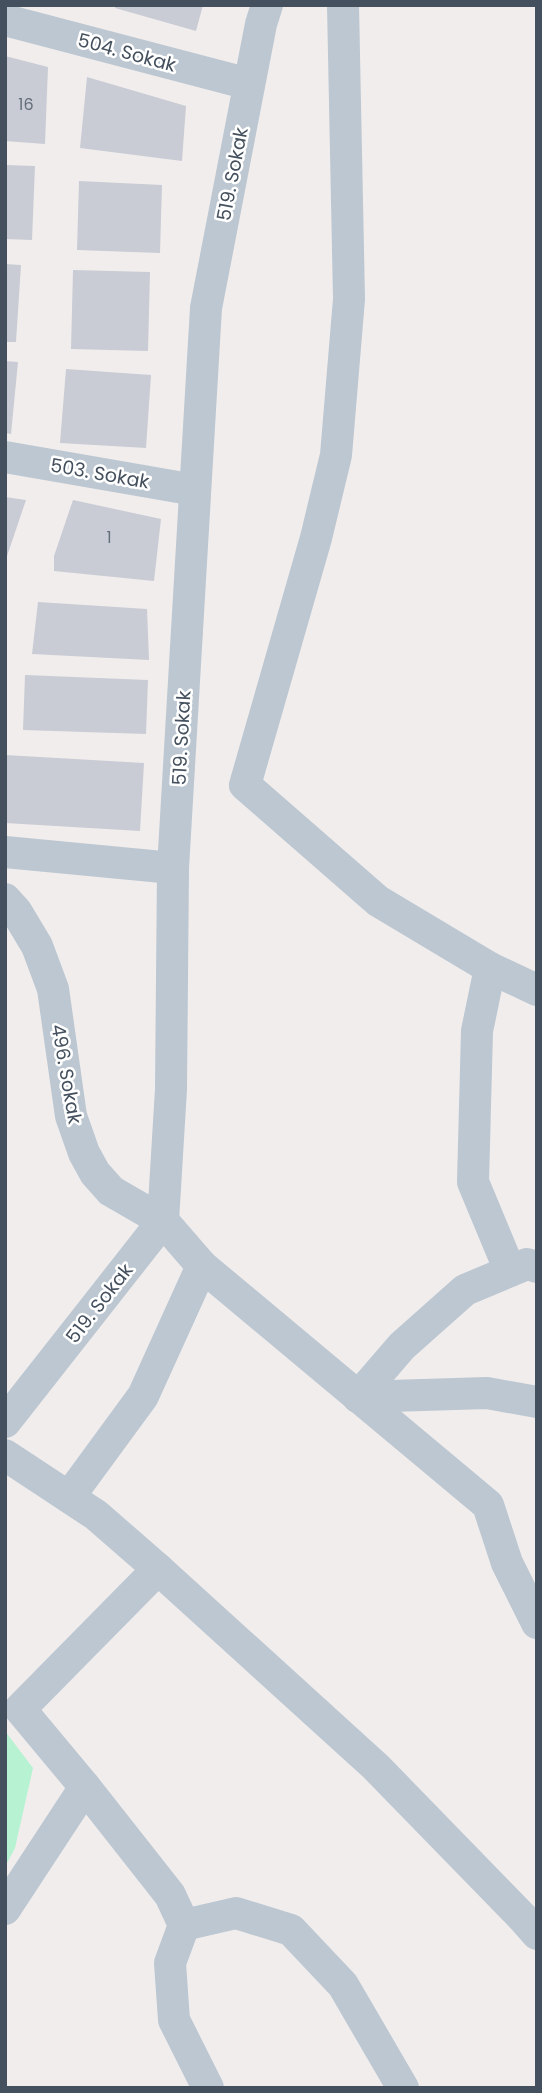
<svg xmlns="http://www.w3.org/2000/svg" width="542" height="2093" viewBox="0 0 542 2093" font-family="Poppins,sans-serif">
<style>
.green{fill:#b7f3d2}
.building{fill:#c9ccd4}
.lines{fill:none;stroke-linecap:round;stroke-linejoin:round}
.street{stroke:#bcc7d1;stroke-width:32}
.labels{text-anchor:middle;stroke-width:5;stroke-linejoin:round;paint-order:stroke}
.number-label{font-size:16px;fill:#656f7b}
.street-label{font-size:19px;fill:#44505d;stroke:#fff}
</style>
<rect width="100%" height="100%" fill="#f1eded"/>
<path class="green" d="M5,1731l28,37 -18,80 -10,19z"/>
<g class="building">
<path d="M116,5h87l-7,26 -81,-23z"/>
<path d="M5,56l43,11 -3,77 -40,-3z"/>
<path d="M87,77l99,29 -4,55 -102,-13z"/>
<path d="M5,165l30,1 -3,74 -27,-1z"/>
<path d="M79,181l83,4 -2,68 -83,-3z"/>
<path d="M5,264l16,1 -5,77h-11z"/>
<path d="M73,270l77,2 -2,79 -77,-2z"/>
<path d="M5,361l13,1 -7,72 -6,-1z"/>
<path d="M66,369l85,6 -5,73 -86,-5z"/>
<path d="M5,497l21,3 -20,59h-1z"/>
<path d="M73,500l88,19 -7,62 -100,-10v-15z"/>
<path d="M38,602l109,7 2,51 -117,-6z"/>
<path d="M25,675l123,5 -2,54 -123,-4z"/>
<path d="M5,755l139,8 -4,68 -135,-8z"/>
</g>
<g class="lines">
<g class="street">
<path d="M343,5l6,294 -13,156 -20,83 -71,247 133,116 112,67 -13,63 -4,151 37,89"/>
<path d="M5,20l244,64"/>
<path d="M5,457l190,33"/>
<path d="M5,852l168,16"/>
<path d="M5,899l11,12 21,35 16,43 18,127 13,37 11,20 16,18 52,30 39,45 286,239 19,58 30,60"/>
<path d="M490,968l47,22"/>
<path d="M358,1397l44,-51 63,-56 62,-26 10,3"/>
<path d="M358,1397l129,-4 50,9"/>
<path d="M5,1422l158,-201 8,-132 2,-221 33,-560 55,-284 6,-19"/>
<path d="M5,1455l91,60 62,54 218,198 146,150 15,17"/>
<path d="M69,1497l74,-101 59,-130"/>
<path d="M158,1569l-138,140 65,78 85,108 14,30 -14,38 4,57 34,68"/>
<path d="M5,1909l80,-122"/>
<path d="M184,1925l52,-12 55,17 52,55 60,103"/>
</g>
</g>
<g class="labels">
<g class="number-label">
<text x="26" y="110">16</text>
<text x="109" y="543">1</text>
</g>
<g class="street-label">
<text transform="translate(127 52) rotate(15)" y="7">504. Sokak</text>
<text transform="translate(232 174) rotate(-79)" y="7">519. Sokak</text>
<text transform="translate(100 473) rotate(10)" y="7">503. Sokak</text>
<text transform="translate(181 738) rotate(-87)" y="7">519. Sokak</text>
<text transform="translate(67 1074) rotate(80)" y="7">496. Sokak</text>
<text transform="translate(99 1303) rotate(-52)" y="7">519. Sokak</text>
</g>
</g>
<rect width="542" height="2093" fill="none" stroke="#44505d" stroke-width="14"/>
</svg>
